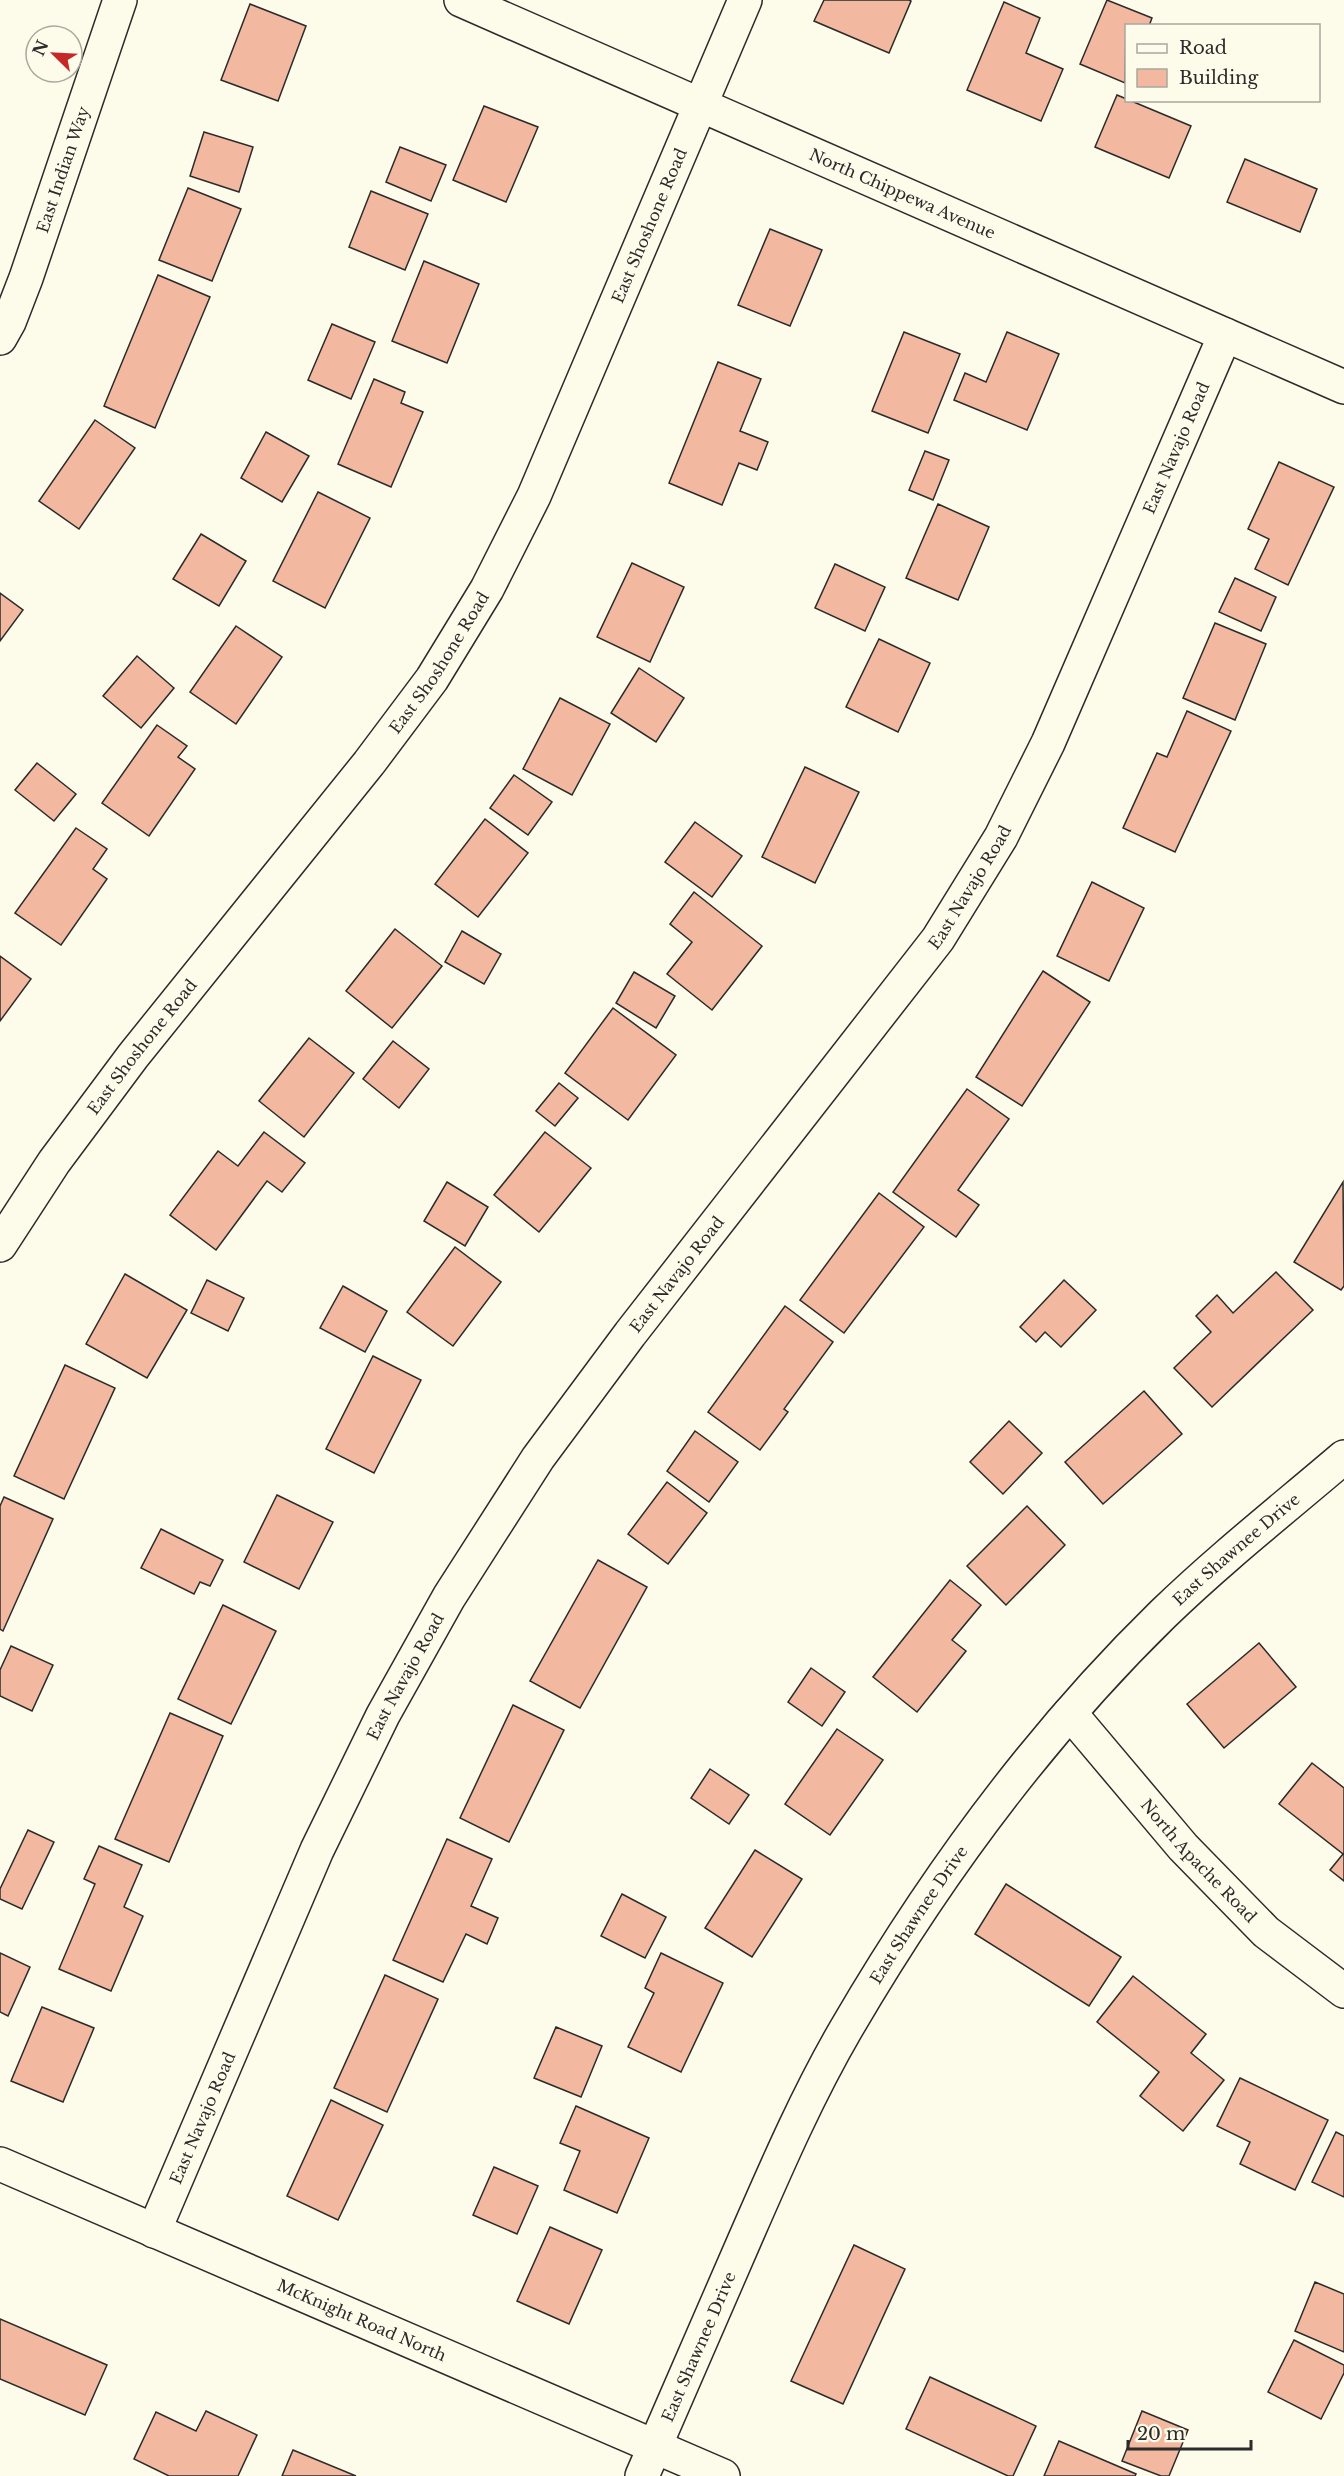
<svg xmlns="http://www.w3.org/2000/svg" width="1344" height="2476" viewBox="0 0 1344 2476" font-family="'Libre Baskerville',serif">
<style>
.building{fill:#f2b8a0;stroke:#2b2b2b;stroke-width:1.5}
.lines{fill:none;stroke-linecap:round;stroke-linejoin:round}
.street-casing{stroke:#2b2b2b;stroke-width:36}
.secondary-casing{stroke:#2b2b2b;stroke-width:36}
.street{stroke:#fdfbea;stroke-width:33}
.secondary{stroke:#fdfbea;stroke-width:33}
.labels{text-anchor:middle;stroke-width:4.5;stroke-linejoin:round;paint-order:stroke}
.street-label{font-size:16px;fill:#2b2b2b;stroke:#fdfbea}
</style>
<rect width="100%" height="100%" fill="#fdfbea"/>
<g class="building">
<path d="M824,0h85l2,1 -22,52 -75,-32z"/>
<path d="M1107,0l45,18 -3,8h-23l-1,57 -45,-19z"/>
<path d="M1004,2l36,16 -14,35 37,16 -22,52 -74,-31z"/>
<path d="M250,4l56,22 -28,75 -57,-21z"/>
<path d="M1117,95l74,31 -22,52 -74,-31z"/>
<path d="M484,106l54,21 -32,75 -53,-22z"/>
<path d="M204,132l49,15 -14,45 -49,-16z"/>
<path d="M400,147l46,18 -15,36 -45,-19z"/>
<path d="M1245,159l72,30 -17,43 -73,-30z"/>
<path d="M188,188l53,21 -29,72 -53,-21z"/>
<path d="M371,191l57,23 -23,56 -56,-23z"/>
<path d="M770,229l52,21 -32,76 -52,-21z"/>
<path d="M424,261l55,23 -32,79 -55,-22z"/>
<path d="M158,275l52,22 -55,131 -51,-22z"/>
<path d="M332,324l43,18 -24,57 -43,-19z"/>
<path d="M904,332l56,22 -32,79 -56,-22z"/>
<path d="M1007,332l52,22 -32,76 -73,-30 11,-27 21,9z"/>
<path d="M718,362l43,17 -21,52 28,11 -11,28 -18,-7 -17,42 -53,-22z"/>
<path d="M374,379l31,13 -4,11 22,9 -32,75 -53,-23z"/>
<path d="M95,420l40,28 -56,81 -40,-28z"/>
<path d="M266,432l43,24 -27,46 -41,-24z"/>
<path d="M925,451l24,9 -16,40 -24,-10z"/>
<path d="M1279,462l55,25 -46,98 -33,-16 14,-30 -21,-10z"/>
<path d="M318,492l52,26 -45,90 -52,-27z"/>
<path d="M938,504l51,23 -31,73 -52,-22z"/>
<path d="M201,534l45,27 -27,45 -46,-27z"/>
<path d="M632,563l52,24 -34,75 -53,-25z"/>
<path d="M835,564l50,23 -20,44 -50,-23z"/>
<path d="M1235,578l41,19 -15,34 -42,-19z"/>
<path d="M0,593l23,17 -23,31z"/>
<path d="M1215,623l51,21 -31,76 -52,-22z"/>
<path d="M236,626l46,31 -46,67 -46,-32z"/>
<path d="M879,639l51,24 -32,69 -52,-25z"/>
<path d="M137,656l37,32 -33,40 -38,-32z"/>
<path d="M639,668l45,30 -28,44 -45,-29z"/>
<path d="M560,698l50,26 -38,71 -49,-26z"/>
<path d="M1187,711l44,20 -56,121 -52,-24 34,-75 10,4z"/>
<path d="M157,725l30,21 -9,11 17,12 -46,67 -47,-33z"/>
<path d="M37,763l39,31 -22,27 -39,-31z"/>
<path d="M805,767l54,25 -44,91 -53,-26z"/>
<path d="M514,775l38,27 -24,33 -38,-27z"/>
<path d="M485,819l43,34 -50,64 -43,-33z"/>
<path d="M695,822l47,34 -30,41 -47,-35z"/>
<path d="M76,828l31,21 -14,20 14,10 -46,66 -46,-32z"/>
<path d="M1092,882l52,26 -35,73 -52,-25z"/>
<path d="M694,892l68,54 -50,64 -45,-36 25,-32 -22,-18z"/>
<path d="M395,929l47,37 -50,62 -46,-37z"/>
<path d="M462,931l39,23 -17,30 -39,-22z"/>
<path d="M0,956l31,23 -31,42z"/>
<path d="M1043,971l47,31 -68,104 -46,-29z"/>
<path d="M634,972l41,24 -19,32 -40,-25z"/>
<path d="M613,1008l63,47 -48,65 -63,-47z"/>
<path d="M309,1038l45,35 -50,64 -45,-36z"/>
<path d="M393,1041l36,28 -30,39 -36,-29z"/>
<path d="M559,1083l19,15 -23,28 -19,-15z"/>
<path d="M967,1089l42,30 -51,71 21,15 -23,32 -63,-45z"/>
<path d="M264,1132l41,31 -23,29 -15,-11 -51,69 -46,-35 48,-64 20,15z"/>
<path d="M545,1132l46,36 -52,64 -45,-37z"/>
<path d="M447,1182l41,25 -23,39 -41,-25z"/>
<path d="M1343,1182l1,104 -3,4 -47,-28z"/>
<path d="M879,1193l45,34 -80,106 -44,-33z"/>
<path d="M455,1247l46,35 -48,64 -46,-34z"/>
<path d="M1276,1272l37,38 -101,97 -38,-39 37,-36 -15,-16 21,-21 16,18z"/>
<path d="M125,1274l62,36 -40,68 -61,-34z"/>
<path d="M207,1280l37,18 -16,33 -37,-18z"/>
<path d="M1064,1280l32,30 -35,37 -16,-15 -9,10 -16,-15z"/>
<path d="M343,1286l44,25 -22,41 -45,-24z"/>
<path d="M785,1306l48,36 -49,67 4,3 -28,38 -52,-38z"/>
<path d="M373,1356l48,24 -47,93 -48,-24z"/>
<path d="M65,1365l50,23 -51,111 -50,-23z"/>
<path d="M1144,1391l38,43 -79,70 -38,-42z"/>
<path d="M1009,1421l33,32 -39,41 -33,-32z"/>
<path d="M695,1431l43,31 -29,40 -42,-31z"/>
<path d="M667,1482l40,31 -39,51 -40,-30z"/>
<path d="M277,1495l56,27 -34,67 -55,-27z"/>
<path d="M4,1497l49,22 -50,112 -3,-2v-123z"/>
<path d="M1027,1506l38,39 -59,60 -39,-39z"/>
<path d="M161,1529l62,31 -13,26 -10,-4 -6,12 -53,-26z"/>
<path d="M598,1560l49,27 -67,121 -50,-27z"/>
<path d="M950,1580l31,25 -29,35 14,11 -49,61 -44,-35z"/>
<path d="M223,1605l53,26 -45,93 -53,-25z"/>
<path d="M1259,1643l37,44 -72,61 -37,-44z"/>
<path d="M11,1646l42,19 -21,46 -32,-15v-26z"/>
<path d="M811,1668l34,24 -23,34 -34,-24z"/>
<path d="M513,1705l51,25 -55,112 -49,-24z"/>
<path d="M170,1713l53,23 -54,126 -54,-23z"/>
<path d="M837,1729l46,31 -53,75 -45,-31z"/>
<path d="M1312,1763l32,25v93l-14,-11 13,-16 -64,-50z"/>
<path d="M710,1769l39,26 -20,29 -38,-26z"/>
<path d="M28,1830l26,12 -32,67 -22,-10v-10z"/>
<path d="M447,1839l45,20 -21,47 27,12 -11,26 -21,-10 -23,48 -50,-22z"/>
<path d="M99,1846l43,19 -18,42 19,9 -32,75 -52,-22 36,-85 -11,-5z"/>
<path d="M755,1850l47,29 -50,78 -47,-29z"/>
<path d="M1006,1884l115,73 -32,49 -114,-72z"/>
<path d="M622,1894l44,23 -21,41 -44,-22z"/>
<path d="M0,1953l30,14 -22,49 -8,-4z"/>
<path d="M661,1953l62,30 -42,89 -53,-25 26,-54 -9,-5z"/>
<path d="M385,1975l53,24 -51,113 -53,-24z"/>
<path d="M1133,1976l73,58 -15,19 33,27 -41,51 -43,-35 19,-24 -62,-50z"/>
<path d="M42,2007l52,21 -31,74 -52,-21z"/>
<path d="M556,2027l46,19 -21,51 -47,-19z"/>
<path d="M1240,2078l88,42 -33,70 -55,-26 10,-22 -33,-16z"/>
<path d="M331,2100l52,25 -45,95 -51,-24z"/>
<path d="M576,2106l73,32 -32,75 -53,-23 16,-39 -20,-8z"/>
<path d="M1336,2132l8,4v61l-32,-15z"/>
<path d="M494,2167l44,19 -21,48 -44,-19z"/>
<path d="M550,2227l52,23 -33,74 -52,-23z"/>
<path d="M854,2245l51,24 -62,135 -52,-23z"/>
<path d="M1315,2282l29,12v58l-49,-21z"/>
<path d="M0,2319l107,46 -22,50 -85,-36z"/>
<path d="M1294,2340l50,25v8l-23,46 -53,-27z"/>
<path d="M930,2377l106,49 -23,50h-5l-102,-47z"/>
<path d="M206,2411l51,24 -19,41h-69l-35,-17 22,-47 40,19z"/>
<path d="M1142,2411l46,19 -19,46h-8l-39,-15z"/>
<path d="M1059,2441l77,33 -1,2h-91z"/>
<path d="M293,2450l63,26h-74z"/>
</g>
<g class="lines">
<g class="street-casing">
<g id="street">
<path id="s1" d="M461,0l883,387"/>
<path id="s2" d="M0,338l9,-16 17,-44 94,-278"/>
<path id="s3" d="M0,1245l54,-83 79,-106 236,-293 63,-84 55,-90 47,-93 211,-496"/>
<path id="s4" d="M1070,1713l113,134 83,85 78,59"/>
<path id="s5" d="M154,2231l163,-381 66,-135 66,-118 89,-139 92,-124 308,-395 63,-102 47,-94 177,-408"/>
<path id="s6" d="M642,2476c35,-79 69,-158 103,-237 31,-71 62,-143 101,-210 88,-151 192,-293 317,-415 58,-56 120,-105 181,-157"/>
</g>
</g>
<g class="secondary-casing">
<g id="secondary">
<path id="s7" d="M0,2164l723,312"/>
</g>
</g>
<use href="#street" class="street"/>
<use href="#secondary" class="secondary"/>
</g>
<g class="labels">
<g class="street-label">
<text dy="6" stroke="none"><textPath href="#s2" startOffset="180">East Indian Way</textPath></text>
<text dy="6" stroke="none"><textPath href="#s1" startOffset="482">North Chippewa Avenue</textPath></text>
<text dy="6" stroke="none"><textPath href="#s3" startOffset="1216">East Shoshone Road</textPath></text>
<text dy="6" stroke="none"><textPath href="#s5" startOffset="2067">East Navajo Road</textPath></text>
<text dy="6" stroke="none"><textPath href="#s3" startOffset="730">East Shoshone Road</textPath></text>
<text dy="6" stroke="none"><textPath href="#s5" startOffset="1581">East Navajo Road</textPath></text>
<text dy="6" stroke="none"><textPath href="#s3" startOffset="244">East Shoshone Road</textPath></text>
<text dy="6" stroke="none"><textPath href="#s5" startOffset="1095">East Navajo Road</textPath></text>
<text dy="6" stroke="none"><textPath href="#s6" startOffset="1113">East Shawnee Drive</textPath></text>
<text dy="6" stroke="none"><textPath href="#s5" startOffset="609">East Navajo Road</textPath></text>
<text dy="6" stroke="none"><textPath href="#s4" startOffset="196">North Apache Road</textPath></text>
<text dy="6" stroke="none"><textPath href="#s6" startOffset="627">East Shawnee Drive</textPath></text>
<text dy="6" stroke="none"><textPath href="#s5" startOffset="123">East Navajo Road</textPath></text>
<text dy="6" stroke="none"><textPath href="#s7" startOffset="394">McKnight Road North</textPath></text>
<text dy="6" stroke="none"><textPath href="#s6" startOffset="141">East Shawnee Drive</textPath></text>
</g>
</g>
<rect x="1125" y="24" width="195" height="78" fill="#fdfbea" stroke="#a9a89e" stroke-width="1.5"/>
<rect x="1137" y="44" width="30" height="9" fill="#fdfbea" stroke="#a9a89e" stroke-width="1.5"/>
<text x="1179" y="54" font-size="18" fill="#2b2b2b">Road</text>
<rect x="1137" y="69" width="30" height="18" fill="#f2b8a0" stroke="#a9a89e" stroke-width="1.5"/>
<text x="1179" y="84" font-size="18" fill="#2b2b2b">Building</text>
<g transform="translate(54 54) rotate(294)"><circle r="28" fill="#fdfbea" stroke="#a9a89e" stroke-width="1.5"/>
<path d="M0-4.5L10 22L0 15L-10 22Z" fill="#c62828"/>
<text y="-9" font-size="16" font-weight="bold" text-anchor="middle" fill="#2b2b2b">N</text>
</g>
<path d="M1128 2440v9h123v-9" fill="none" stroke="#2b2b2b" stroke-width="3"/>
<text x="1137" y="2440" font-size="18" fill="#2b2b2b" stroke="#fdfbea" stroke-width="4.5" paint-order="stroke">20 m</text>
</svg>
